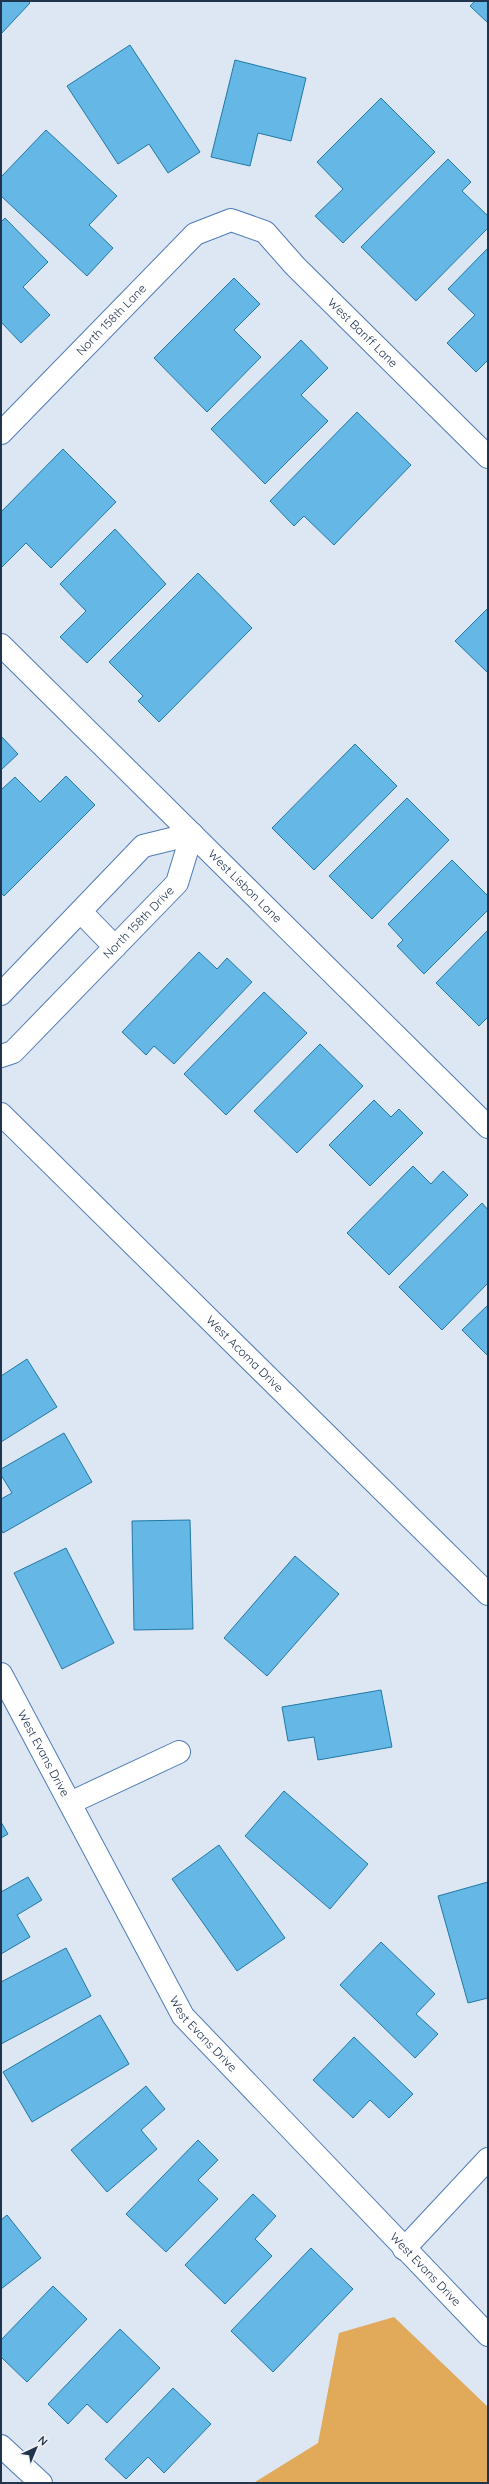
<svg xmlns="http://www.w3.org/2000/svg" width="489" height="2484" viewBox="0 0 489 2484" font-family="Quicksand,sans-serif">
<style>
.green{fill:#e1aa5a}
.building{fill:#65b7e5;stroke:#2179a4}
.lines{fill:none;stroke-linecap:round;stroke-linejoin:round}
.minor-casing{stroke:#4e7cb6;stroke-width:24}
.tertiary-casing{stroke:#4e7cb6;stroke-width:24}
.minor{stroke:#fff;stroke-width:22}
.tertiary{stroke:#fff;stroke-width:22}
.labels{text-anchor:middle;stroke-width:3;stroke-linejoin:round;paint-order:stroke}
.street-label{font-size:12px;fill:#21344e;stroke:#f3f3f3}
</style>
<rect width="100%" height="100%" fill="#dde7f4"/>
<path class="green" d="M394,2317l94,90v76h-240l7,-1 63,-39 21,-110z"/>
<g class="building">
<path d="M1,1h27l2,2 -29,31z"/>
<path d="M475,1h13v22l-18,-17z"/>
<path d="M130,45l70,107 -32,21 -19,-29 -31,20 -51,-78z"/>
<path d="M235,60l71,18 -15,63 -33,-8 -8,33 -39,-9z"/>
<path d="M381,98l54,54 -92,91 -28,-27 28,-27 -26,-27z"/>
<path d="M46,130l71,66 -28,29 24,23 -26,28 -86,-80v-19z"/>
<path d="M448,159l23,23 -9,9 26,25v12l-72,73 -55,-54z"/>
<path d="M5,218l43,44 -25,25 27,28 -29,28 -20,-21v-100z"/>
<path d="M488,248v112l-12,12 -29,-29 28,-28 -27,-26z"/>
<path d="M234,278l26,26 -26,26 27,27 -54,55 -53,-54z"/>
<path d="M301,340l27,28 -27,27 27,26 -63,63 -54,-55z"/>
<path d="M357,412l54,53 -77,80 -30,-29 -10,10 -24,-25z"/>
<path d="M63,449l53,53 -65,66 -25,-25 -25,25v-56z"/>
<path d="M115,529l51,55 -79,79 -27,-26 26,-26 -26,-27z"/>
<path d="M198,573l54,55 -93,94 -21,-21 5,-5 -34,-34z"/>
<path d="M488,608v65l-33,-32z"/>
<path d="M1,736l17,18 -17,16z"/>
<path d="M355,744l42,42 -83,84 -42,-42z"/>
<path d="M66,776l29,29 -91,91 -3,-3v-103l14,-13 25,25z"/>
<path d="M407,798l42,42 -77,79 -43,-43z"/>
<path d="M452,860l36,36v14l-64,64 -27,-28 6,-6 -15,-16z"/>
<path d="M488,930v87l-9,9 -43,-43z"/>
<path d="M199,952l18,17 10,-11 25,24 -78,82 -20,-18 -8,9 -24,-23z"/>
<path d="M264,992l43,41 -81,82 -42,-41z"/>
<path d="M320,1044l43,42 -66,67 -43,-42z"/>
<path d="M374,1100l17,17 8,-8 24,24 -53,53 -41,-41z"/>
<path d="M413,1166l18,18 12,-13 25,24 -79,80 -42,-42z"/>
<path d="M482,1203l6,7v73l-46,47 -43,-43z"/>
<path d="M488,1305v51l-26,-26z"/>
<path d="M27,1359l30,48 -56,35v-66z"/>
<path d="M64,1433l28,49 -89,51 -2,-4v-30l11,-6 -11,-18v-6z"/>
<path d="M190,1520l3,109 -59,1 -2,-109z"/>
<path d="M66,1548l48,95 -52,26 -48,-96z"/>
<path d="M295,1556l44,38 -72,82 -43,-38z"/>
<path d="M381,1690l11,57 -74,13 -4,-23 -26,4 -6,-34z"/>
<path d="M284,1791l84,73 -38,45 -85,-73z"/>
<path d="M1,1822l7,12 -7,4z"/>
<path d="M219,1845l66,93 -48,33 -65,-92z"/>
<path d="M28,1877l14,23 -25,15 13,22 -29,17v-62z"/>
<path d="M488,1882v116l-20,5 -30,-107z"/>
<path d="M381,1942l54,52 -19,20 22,20 -23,24 -75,-73z"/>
<path d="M66,1948l25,48 -90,48v-62z"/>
<path d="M100,2015l29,49 -97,58 -29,-50z"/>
<path d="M354,2037l59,57 -24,24 -19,-18 -17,18 -40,-38z"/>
<path d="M146,2086l19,23 -24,21 16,19 -50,43 -36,-42z"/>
<path d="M198,2140l20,20 -20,20 20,19 -52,53 -40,-38z"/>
<path d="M253,2194l23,22 -21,23 17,17 -47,48 -40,-39z"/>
<path d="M7,2215l34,43 -40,31v-69z"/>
<path d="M311,2248l42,41 -80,83 -42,-41z"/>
<path d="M53,2286l34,33 -60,63 -26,-25v-17z"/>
<path d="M120,2329l40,39 -53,55 -20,-19 -19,20 -20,-20z"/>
<path d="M173,2388l38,36 -47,49 -16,-16 -22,22 -21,-20z"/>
</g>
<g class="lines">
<g class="minor-casing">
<g id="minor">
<path id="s1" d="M1,433l194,-199 36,-14 34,12 30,34 193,191"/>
<path id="s2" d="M1,645l487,482"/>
<path d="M81,912l34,35"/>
<path d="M1,994l142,-148 49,-12"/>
<path id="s3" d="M1,1056l12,-4 164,-169 15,-49"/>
<path id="s4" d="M1,1674l182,342 305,319"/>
<path d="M70,1803l109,-51"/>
<path d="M404,2249l84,-90"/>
<path d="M1,2446l40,37"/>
</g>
</g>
<g class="tertiary-casing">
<g id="tertiary">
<path id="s5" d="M1,1114l487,480"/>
</g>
</g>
<use href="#minor" class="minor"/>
<use href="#tertiary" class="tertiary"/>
</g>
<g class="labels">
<g class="street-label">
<text dy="4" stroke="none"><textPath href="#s1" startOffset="158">North 158th Lane</textPath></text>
<text dy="4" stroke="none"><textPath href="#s1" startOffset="493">West Banff Lane</textPath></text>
<text dy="4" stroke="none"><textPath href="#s2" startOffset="343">West Lisbon Lane</textPath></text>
<text dy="4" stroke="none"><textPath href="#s3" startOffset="193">North 158th Drive</textPath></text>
<text dy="4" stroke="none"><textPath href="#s5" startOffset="342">West Acoma Drive</textPath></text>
<text dy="4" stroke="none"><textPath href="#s4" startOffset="90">West Evans Drive</textPath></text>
<text dy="4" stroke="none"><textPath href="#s4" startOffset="414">West Evans Drive</textPath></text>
<text dy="4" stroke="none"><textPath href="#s4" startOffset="738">West Evans Drive</textPath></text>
</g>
</g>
<rect width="489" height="2484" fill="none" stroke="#21344e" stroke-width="4"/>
<g transform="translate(36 2448) rotate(44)" stroke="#f3f3f3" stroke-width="3" paint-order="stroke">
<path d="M0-3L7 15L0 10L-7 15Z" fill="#21344e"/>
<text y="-6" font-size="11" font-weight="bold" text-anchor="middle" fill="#21344e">N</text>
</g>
</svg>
